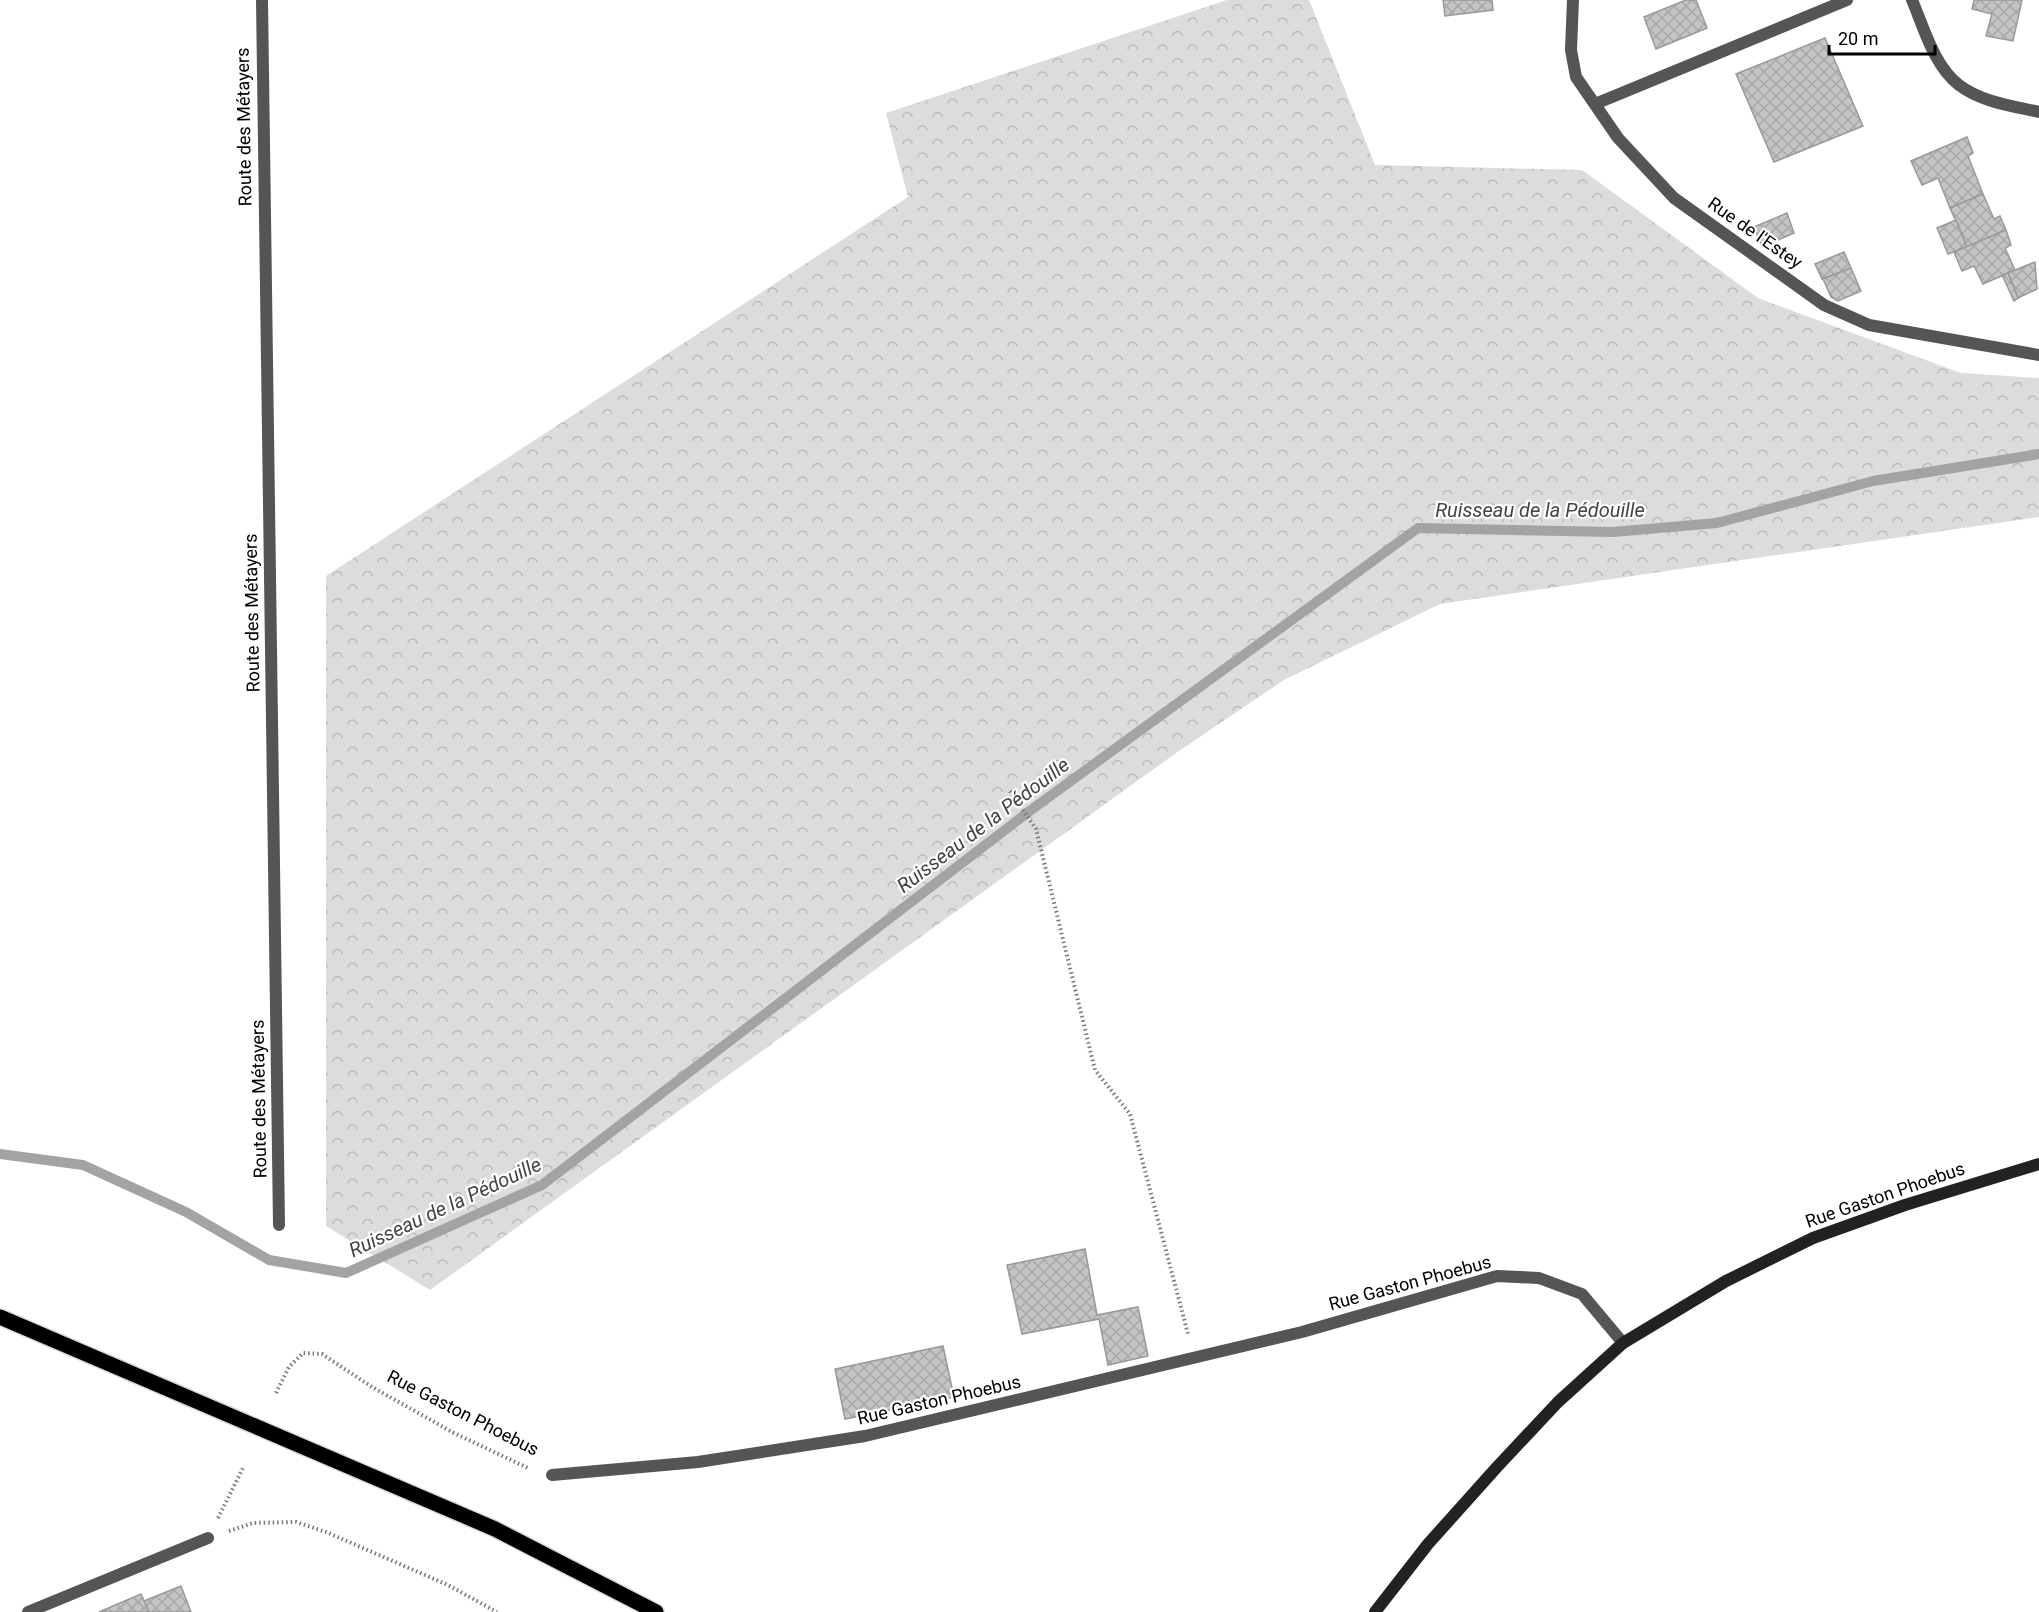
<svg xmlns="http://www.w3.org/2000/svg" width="2039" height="1612" viewBox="0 0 2039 1612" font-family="Roboto,sans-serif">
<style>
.forest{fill:url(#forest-crowns)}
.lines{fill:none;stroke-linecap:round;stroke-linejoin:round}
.stream{stroke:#a3a3a3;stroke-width:10}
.building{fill:url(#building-cross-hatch);stroke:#999;stroke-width:1.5}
.primary-casing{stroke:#dbdbdb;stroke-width:18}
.path{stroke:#777;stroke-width:4;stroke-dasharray:1.5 3;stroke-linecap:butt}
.service{stroke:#555;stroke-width:12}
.minor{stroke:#555;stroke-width:12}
.secondary{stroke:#222;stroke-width:12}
.primary{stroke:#000;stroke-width:15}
.labels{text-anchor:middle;stroke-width:4.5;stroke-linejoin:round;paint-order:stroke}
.street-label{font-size:18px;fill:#000;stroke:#fff}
.water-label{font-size:20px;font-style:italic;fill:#444;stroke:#fff}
</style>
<defs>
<pattern id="forest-crowns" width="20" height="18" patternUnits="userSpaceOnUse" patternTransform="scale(1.5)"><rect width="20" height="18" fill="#dcdcdc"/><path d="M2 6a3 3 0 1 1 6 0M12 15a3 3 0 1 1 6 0" fill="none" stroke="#bbb"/></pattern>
<pattern id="building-cross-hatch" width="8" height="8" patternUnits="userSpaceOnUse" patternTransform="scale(1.5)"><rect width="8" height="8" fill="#c4c4c4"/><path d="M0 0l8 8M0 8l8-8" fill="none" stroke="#a7a7a7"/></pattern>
</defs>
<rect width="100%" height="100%" fill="#fff"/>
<path class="forest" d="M1227,0h82l66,165 207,5 176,128 203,75 78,5v139l-599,87 -156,76 -108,73 -746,537 -104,-64v-650l582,-379 -22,-84z"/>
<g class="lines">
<path class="stream" d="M0,1154l83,11 103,47 83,48 77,13 196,-88 489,-375 387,-282 195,4 104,-9 156,-42 166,-27"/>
</g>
<g class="building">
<path d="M1443,0h49l1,10 -48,6z"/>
<path d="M1686,0h10l11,28 -51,21 -12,-32z"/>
<path d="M1974,0h48l-9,41 -27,-5 6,-22 -20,-5z"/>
<path d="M1825,38l38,88 -89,36 -38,-88z"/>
<path d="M1967,137l6,16 -5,3 15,38 -33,14 -12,-30 -16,7 -11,-24z"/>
<path d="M1983,194l11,25 6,-3 6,14 -39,17 -17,-39z"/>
<path d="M1787,213l7,20 -32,14 -8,-20z"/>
<path d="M1956,220l11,27 -19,7 -11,-26z"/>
<path d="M2006,230l5,15 -6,3 10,22 -32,14 -9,-18 -12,5 -8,-19z"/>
<path d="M1844,252l7,16 -29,11 -7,-15z"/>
<path d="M2035,262l2,27 -19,9 -10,-25z"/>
<path d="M1851,268l10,23 -23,10 -7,-4 -8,-18z"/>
<path d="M2008,273l10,25 -4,3 -12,-26z"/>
<path d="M1085,1249l12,66 41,-8 10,49 -40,9 -9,-46 -77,15 -15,-69z"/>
<path d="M943,1346l11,51 -109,22 -10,-50z"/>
<path d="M181,1586l10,26h-42l-5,-11z"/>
<path d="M141,1594l8,18h-50z"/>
</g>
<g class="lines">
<g class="primary-casing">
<path id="primary" d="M0,1317l495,212 161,83"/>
</g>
<g class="path">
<path d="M1010,791l26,38 59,241 35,44 58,220"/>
<path d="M276,1393l13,-26 14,-14 19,1 50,33 82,46 76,36"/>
<path d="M218,1518l25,-50"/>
<path d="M229,1531l24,-8 43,-1 30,10 122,53 49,27"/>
</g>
<path class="service" d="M1595,104l252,-104"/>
<g class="minor">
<path d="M262,0l17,1225"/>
<path d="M1573,0l-2,50 5,27 42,61 56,60 150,107 45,20 170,30"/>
<path d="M1912,0c12,28 22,66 47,85 22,17 54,21 80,27"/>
<path d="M552,1475l146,-13 167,-26 437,-104 195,-56 42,2 43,16 41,49"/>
<path d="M28,1612l180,-74"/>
</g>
<path class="secondary" d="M1375,1612l53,-68 69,-77 61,-65 65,-59 103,-62 87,-43 92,-33 134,-41"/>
<use href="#primary" class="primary"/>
</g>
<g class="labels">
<g class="street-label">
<text transform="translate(244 127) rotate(-91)" y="6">Route des Métayers</text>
<text transform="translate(1755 233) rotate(35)" y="6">Rue de l'Estey</text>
<text transform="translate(252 613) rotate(-91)" y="6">Route des Métayers</text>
<text transform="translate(259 1099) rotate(-91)" y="6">Route des Métayers</text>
<text transform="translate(1885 1195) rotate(-19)" y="6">Rue Gaston Phoebus</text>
<text transform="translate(1410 1283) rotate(-15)" y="6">Rue Gaston Phoebus</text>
<text transform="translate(939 1400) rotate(-13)" y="6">Rue Gaston Phoebus</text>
<text transform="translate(463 1413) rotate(27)" y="6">Rue Gaston Phoebus</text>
</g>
<g class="water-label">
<text x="1540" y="517">Ruisseau de la Pédouille</text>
<text transform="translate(983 825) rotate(-37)" y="7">Ruisseau de la Pédouille</text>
<text transform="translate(445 1207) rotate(-25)" y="7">Ruisseau de la Pédouille</text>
</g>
</g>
<path d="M1829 45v9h106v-9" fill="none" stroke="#000000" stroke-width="3"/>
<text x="1838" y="45" font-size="18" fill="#000000" stroke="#ffffff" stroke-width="4.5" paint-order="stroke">20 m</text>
</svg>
